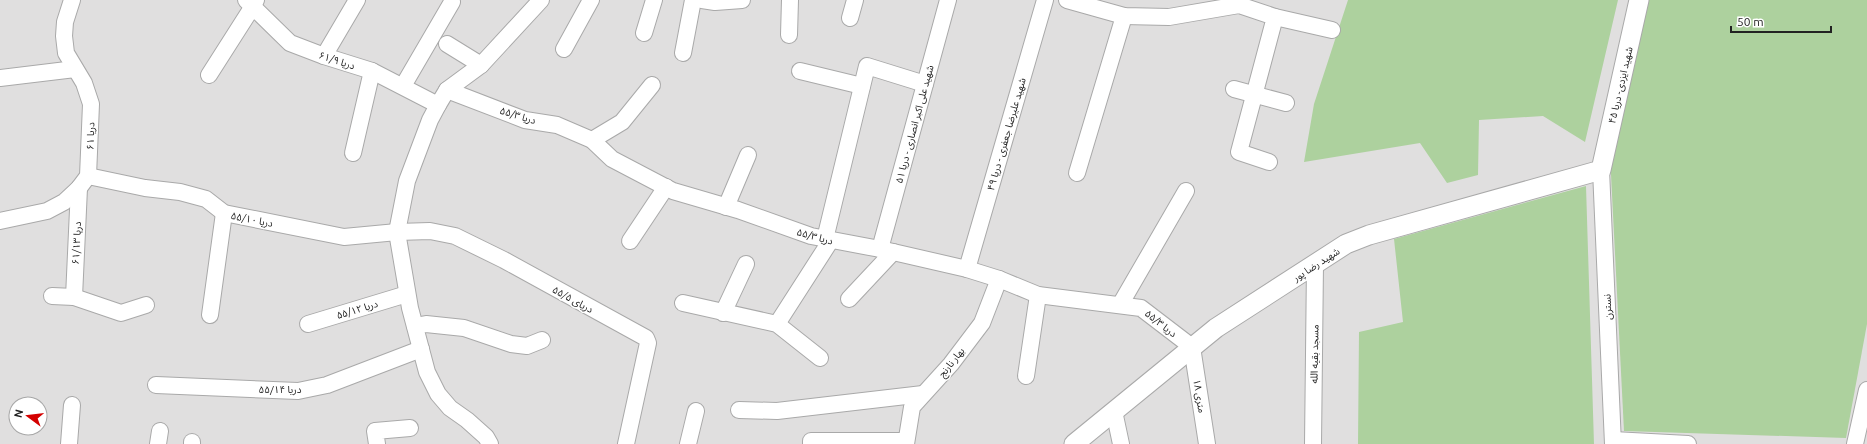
<svg xmlns="http://www.w3.org/2000/svg" width="1867" height="444" viewBox="0 0 1867 444" font-family="Ubuntu,'Noto Sans Arabic',sans-serif">
<style>
.residential{fill:#e0dfdf;fill-rule:evenodd}
.forest{fill:#add19e}
.lines{fill:none;stroke-linecap:round;stroke-linejoin:round}
.minor-casing{stroke:#a9a9a9;stroke-width:18}
.tertiary-casing{stroke:#a9a9a9;stroke-width:21}
.minor{stroke:#fff;stroke-width:16}
.tertiary{stroke:#fff;stroke-width:19}
.labels{text-anchor:middle;stroke-width:3;stroke-linejoin:round;paint-order:stroke}
.street-label{font-size:10px;fill:#222;stroke:#fff}
</style>
<rect width="100%" height="100%" fill="#f2efe9"/>
<path class="residential" d="M0,0h1867v444h-1867zM16,404h24v24h-24z"/>
<g class="forest">
<path d="M1348,0h270l-33,142 -42,-26 -64,4 -1,55 -31,8 -27,-40 -116,19 10,-58z"/>
<path d="M1648,0h219v324l-21,114 -222,-7 -14,-276z"/>
<path d="M1586,186l8,258h-236l1,-112 44,-10 -9,-83z"/>
</g>
<g class="lines">
<g class="minor-casing">
<g id="minor">
<path d="M246,0l44,43 34,13 48,15 66,34"/>
<path d="M702,0l13,2 27,-2"/>
<path d="M1067,0l57,16 45,1 70,-12 36,12 -36,135 30,10"/>
<path d="M1275,17l57,13"/>
<path d="M850,18l5,-18"/>
<path d="M644,33l10,-33"/>
<path d="M789,35l1,-35"/>
<path d="M447,44l34,21"/>
<path d="M564,49l27,-49"/>
<path d="M683,53l10,-53"/>
<path d="M324,56l33,-56"/>
<path d="M800,71l62,15"/>
<path d="M209,75l44,-69 3,-6"/>
<path d="M0,78l75,-9"/>
<path d="M403,86l49,-84"/>
<path d="M1234,89l52,14"/>
<path d="M447,90l78,30 32,5 35,15 20,19 61,32 65,19 73,26 69,13 87,20 32,10 39,16 103,13 51,39 15,97"/>
<path d="M592,140l30,-18 30,-37"/>
<path d="M353,153l19,-82"/>
<path d="M1601,170l12,274"/>
<path d="M1077,173l47,-157"/>
<path d="M88,176l57,12 35,4 26,7 18,14 120,24 53,-5 33,-1 25,5 49,24 142,78 2,5 -22,101"/>
<path d="M726,207l22,-52"/>
<path d="M0,221l47,-10 17,-9 15,-14 9,-12 3,-72 -7,-21 -18,-30 -2,-17 1,-14 7,-22"/>
<path d="M825,239l42,-173 58,18"/>
<path d="M630,241l36,-54"/>
<path d="M880,249l68,-249"/>
<path d="M967,269l78,-269"/>
<path d="M52,296l22,1 47,16 25,-8"/>
<path d="M74,297l5,-109"/>
<path d="M849,299l44,-47"/>
<path d="M683,303l94,21 43,34"/>
<path d="M1120,305l66,-114"/>
<path d="M723,313l23,-49"/>
<path d="M210,315l14,-102"/>
<path d="M308,324l99,-30"/>
<path d="M777,324l54,-84"/>
<path d="M415,326l11,-2 38,4 47,16 16,2 15,-6"/>
<path d="M1026,376l12,-81"/>
<path d="M156,385l142,6 29,-6 94,-36"/>
<path d="M739,410l38,1 146,-17"/>
<path d="M1114,411l7,33"/>
<path d="M1613,440l75,4"/>
<path d="M69,444l3,-39"/>
<path d="M158,444l2,-13"/>
<path d="M192,444v-2"/>
<path d="M377,444l-2,-13 35,-3"/>
<path d="M490,444l-4,-7 -19,-17 -17,-12 -12,-14 -11,-22 -17,-64 -13,-76 10,-51 23,-61 8,-15 9,-15 34,-25 60,-65"/>
<path d="M688,444l8,-33"/>
<path d="M811,444v-3h95"/>
<path d="M906,444l6,-37 39,-43 31,-41 17,-44"/>
<path d="M1313,444l2,-180"/>
<path d="M1855,444l12,-54"/>
</g>
</g>
<g class="tertiary-casing">
<path id="tertiary" d="M1074,444l142,-116 130,-84 23,-9 232,-65 38,-170"/>
</g>
<use href="#minor" class="minor"/>
<use href="#tertiary" class="tertiary"/>
</g>
<g class="labels">
<g class="street-label">
<text transform="translate(337 60) rotate(18)" y="4">دریا ۶۱/۹</text>
<text transform="translate(1620 85) rotate(-77)" y="4">شهید ایزدی- دریا ۴۵</text>
<text transform="translate(518 115) rotate(17)" y="4">دریا ۵۵/۳</text>
<text transform="translate(914 124) rotate(-75)" y="4">شهید علی اکبر انصاری - دریا ۵۱</text>
<text transform="translate(1006 134) rotate(-74)" y="4">شهید علیرضا جعفری - دریا ۴۹</text>
<text transform="translate(90 136) rotate(-88)" y="4">دریا ۶۱</text>
<text transform="translate(252 219) rotate(11)" y="4">دریا ۵۵/۱۰</text>
<text transform="translate(815 236) rotate(15)" y="4">دریا ۵۵/۳</text>
<text transform="translate(76 243) rotate(-87)" y="4">دریا ۶۱/۱۳</text>
<text transform="translate(1316 264) rotate(-33)" y="4">شهید رضا پور</text>
<text transform="translate(573 299) rotate(29)" y="4">دریای ۵۵/۵</text>
<text transform="translate(1607 307) rotate(-93)" y="4">نسترن</text>
<text transform="translate(357 309) rotate(-17)" y="4">دریا ۵۵/۱۲</text>
<text transform="translate(1161 323) rotate(38)" y="4">دریا ۵۵/۳</text>
<text transform="translate(1314 354) rotate(-89)" y="4">مسجد بقیه الله</text>
<text transform="translate(951 362) rotate(-51)" y="4">بهار نارنج</text>
<text x="280" y="393">دریا ۵۵/۱۴</text>
<text transform="translate(1200 396) rotate(81)" y="4">۱۸ متری</text>
</g>
</g>
<g transform="translate(28 416) rotate(285)"><circle r="19" fill="#ffffff" stroke="#a7a7a7"/>
<path d="M0-3L7 15L0 10L-7 15Z" fill="#d40000"/>
<text y="-6" font-size="11" font-weight="bold" text-anchor="middle" fill="#222222">N</text>
</g>
<path d="M1731 26v6h100v-6" fill="none" stroke="#222222" stroke-width="2"/>
<text x="1737" y="26" font-size="12" fill="#222222" stroke="#ffffff" stroke-width="3" paint-order="stroke">50 m</text>
</svg>
